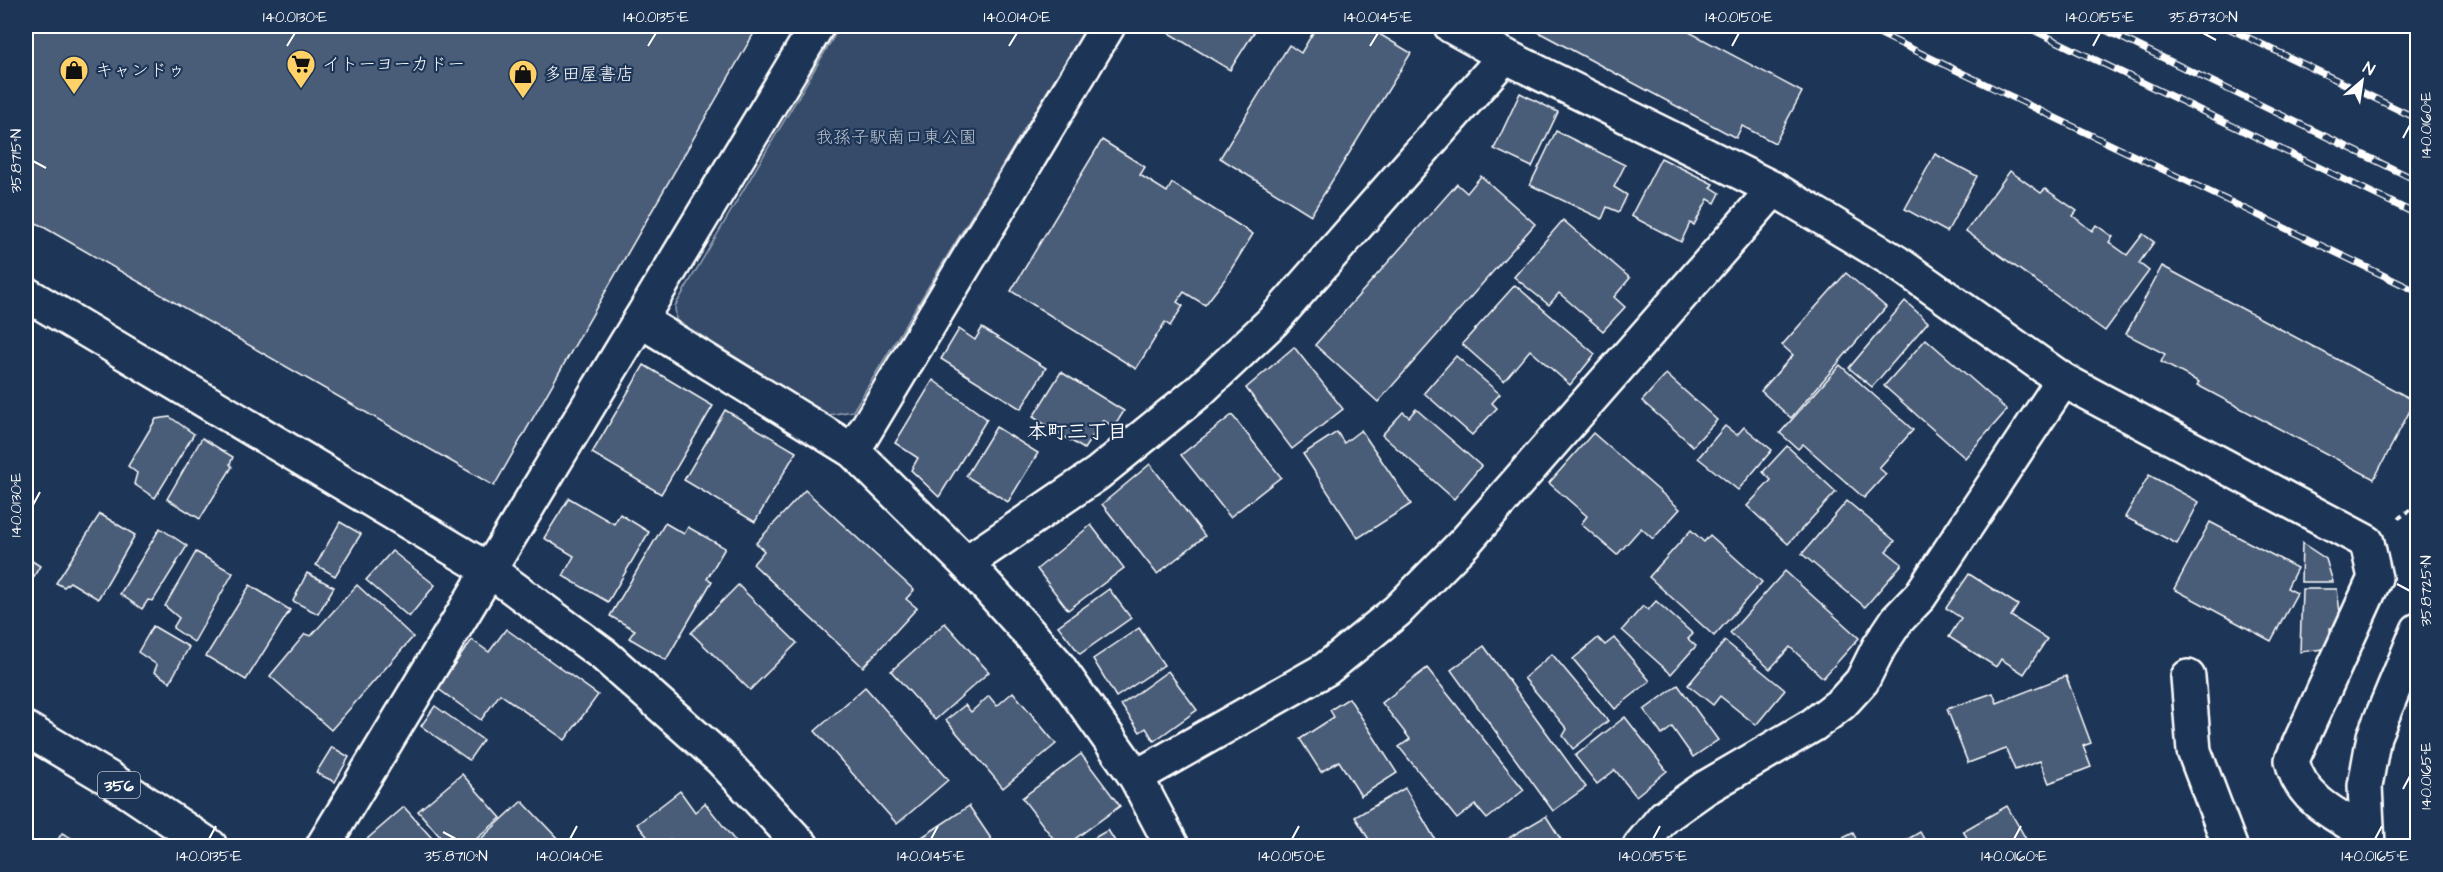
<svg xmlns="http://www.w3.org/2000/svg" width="2443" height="872" viewBox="0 0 2443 872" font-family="'Architects Daughter','Klee One',sans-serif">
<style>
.green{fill:#364b69;stroke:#9aa5b4;stroke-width:1.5}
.building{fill:#4a5d79;stroke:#fff;stroke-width:1.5}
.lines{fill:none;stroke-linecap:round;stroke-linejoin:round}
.minor-casing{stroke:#fff;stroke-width:38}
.highway-casing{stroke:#fff;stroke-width:38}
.path{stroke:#fff;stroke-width:4;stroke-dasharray:4.5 4.5;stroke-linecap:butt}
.minor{stroke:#1d3557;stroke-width:33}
.highway{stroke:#1d3557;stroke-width:33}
.rail-casing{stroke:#fff;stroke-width:7}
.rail{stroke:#1d3557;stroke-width:4.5;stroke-dasharray:14;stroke-linecap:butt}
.ticks{fill:none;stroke:#fff;stroke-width:2}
.labels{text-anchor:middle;stroke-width:4.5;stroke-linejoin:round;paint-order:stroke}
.shield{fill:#1d3557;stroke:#bbc2cd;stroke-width:1.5}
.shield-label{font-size:16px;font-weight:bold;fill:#fff}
.poi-label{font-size:18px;fill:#fff;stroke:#1d3557;text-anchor:start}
.park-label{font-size:18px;fill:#b9c0ca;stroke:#1d3557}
.neighbourhood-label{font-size:20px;font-weight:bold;fill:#fff;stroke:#1d3557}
.neatline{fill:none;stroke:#fff;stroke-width:2}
.ticks-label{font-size:15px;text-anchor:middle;fill:#fff}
</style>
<rect width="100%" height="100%" fill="#1d3557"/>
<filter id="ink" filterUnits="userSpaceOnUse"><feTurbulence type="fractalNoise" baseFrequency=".0167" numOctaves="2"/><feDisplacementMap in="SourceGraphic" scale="12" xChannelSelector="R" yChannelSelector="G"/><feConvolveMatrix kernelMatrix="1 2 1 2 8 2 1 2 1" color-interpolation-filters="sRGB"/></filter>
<g filter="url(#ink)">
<path class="green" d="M840,26h247l-234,385 -25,4 -152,-95 -1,-14z"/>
<g class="building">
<path d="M26,26h732l-264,460 -468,-269z"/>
<path d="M1157,26h101l-28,44z"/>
<path d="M1317,26h49l45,27 -100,162 -91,-57 69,-113 12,8z"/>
<path d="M1527,26h151l124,66 -27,51 -33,-17 -6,12z"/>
<path d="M1520,93l38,19 -26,55 -38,-18z"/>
<path d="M1556,131l69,34 -11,22 13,8 -8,17 -12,-5 -5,12 -72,-34z"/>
<path d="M1102,140l43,27 -5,8 27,17 5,-9 81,51 -28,45 -20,26 -21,-13 -7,10 6,4 -13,20 -5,-4 -29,47 -125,-78z"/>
<path d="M1935,154l42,22 -30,56 -42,-23z"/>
<path d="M1661,158l52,26 -2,3 9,6 -5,10 -7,-4 -14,26 -4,-2 -9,19 -50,-26z"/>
<path d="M2010,171l31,22 4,-4 32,22 -4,5 19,15 4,-6 17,12 -4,5 18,13 16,-21 11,8 -15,21 10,8 -44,60 -139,-100z"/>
<path d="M1481,176l54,48 -157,178 -63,-57 142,-161 10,9z"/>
<path d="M1563,220l67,58 -16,19 11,10 -22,24 -44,-38 -10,12 -35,-28z"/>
<path d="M2162,266l253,135 -41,78 -177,-94 2,-3 -38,-20 4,-8 -39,-20z"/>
<path d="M1846,273l40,34 -95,111 -30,-27 32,-36 -11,-10z"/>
<path d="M1515,285l80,69 -25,31 -40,-35 -26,31 -42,-37z"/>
<path d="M1905,301l23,21 -56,65 -23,-19z"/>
<path d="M982,328l64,40 -25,41 -80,-50 18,-30 16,11z"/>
<path d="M1926,339l81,71 -42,48 -81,-72z"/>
<path d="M1294,347l49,62 -51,40 -46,-61z"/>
<path d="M1456,356l44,38 -8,9 5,5 -25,27 -48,-42z"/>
<path d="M644,365l69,41 -52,88 -69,-41z"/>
<path d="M1840,365l73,65 -34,38 7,6 -22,24 -61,-54 -5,5 -18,-16z"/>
<path d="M1061,372l63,39 -10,16 -11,-7 -19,29 -51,-32z"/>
<path d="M1666,374l51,46 -24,26 -51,-45z"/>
<path d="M933,380l54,39 -48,78 -28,-27 7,-12 -23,-15z"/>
<path d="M1416,409l65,57 -27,33 -72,-64 21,-23 6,5z"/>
<path d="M725,410l71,42 -41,70 -71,-42z"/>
<path d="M1232,415l49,62 -51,40 -49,-62z"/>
<path d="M170,417l24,17 -39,64 -21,-14 3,-11 -9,-7 28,-47z"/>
<path d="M1725,426l12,9 7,-8 28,23 -34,40 -40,-32z"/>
<path d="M996,427l42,26 -30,49 -42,-26z"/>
<path d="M1361,430l50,74 -53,34 -55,-84 34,-22 7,11z"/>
<path d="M1593,433l87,76 -27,30 -12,-11 -24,27 -36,-31 6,-8 -38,-33z"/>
<path d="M202,438l31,19 -3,7 2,3 -32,52 -33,-20z"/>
<path d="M1787,446l49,46 -48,52 -41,-38 24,-26 -8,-8z"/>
<path d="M1150,464l55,72 -48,38 -55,-70z"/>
<path d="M2149,475l50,27 -22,42 -52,-27z"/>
<path d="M805,490l109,100 -8,9 11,9 -54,59 -110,-103 11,-13 -8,-8z"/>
<path d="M569,498l45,26 6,-10 29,18 -41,70 -45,-26 11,-20 -30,-18z"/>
<path d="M1847,501l48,40 -9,10 16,13 -37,43 -63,-53z"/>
<path d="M100,514l35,21 -37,64 -28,-17 -6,5 -8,-4z"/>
<path d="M340,522l21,12 -26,42 -19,-11z"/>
<path d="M2210,522l87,46 -10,20 10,5 -26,48 -97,-52z"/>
<path d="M665,523l19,11 4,-7 37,21 -18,31 5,2 -46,79 -37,-22 6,-8 -25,-14z"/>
<path d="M1091,525l33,43 -56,42 -31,-41z"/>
<path d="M160,528l27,18 -34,55 -5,-1 -6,9 -22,-15z"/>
<path d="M1691,530l13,12 6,-7 52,47 -48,54 -65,-59z"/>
<path d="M2302,543l24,16 7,23h-32z"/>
<path d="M392,551l43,34 -26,32 -43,-37z"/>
<path d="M196,552l37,21 -39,69 -21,-14 6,-10 -14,-12z"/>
<path d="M26,557l14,9 -14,24z"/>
<path d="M1785,571l74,67 -36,40 -33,-31 -20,22 -40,-36z"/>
<path d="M307,573l27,14 -16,27 -25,-13z"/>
<path d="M1969,574l49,31 -7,11 36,23 -23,35 -23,-15 -5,8 -47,-30 12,-19 -15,-10z"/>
<path d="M250,585l40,25 -44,70 -40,-24z"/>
<path d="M357,585l56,52 -82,93 -61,-54 35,-42 6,2z"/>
<path d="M738,585l59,58 -47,47 -59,-57z"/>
<path d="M1109,589l22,29 -51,36 -22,-28z"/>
<path d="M2302,589h35l5,39h-12l1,20 -31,4z"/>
<path d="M1656,601l37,33 -5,5 8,7 -25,28 -49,-44 21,-24 5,4z"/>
<path d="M945,623l44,49 -54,48 -44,-49z"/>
<path d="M153,626l36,21 -19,35 -16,-10 3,-7 -19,-13z"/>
<path d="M1139,628l25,37 -48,32 -23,-38z"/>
<path d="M506,629l92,66 -33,45 -65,-46 -19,26 -44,-32 35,-48 17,12z"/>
<path d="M1598,638l7,7 9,-7 36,43 -35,28 -42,-50z"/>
<path d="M1725,641l60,49 -29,35 -36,-29 -7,9 -25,-20z"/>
<path d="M1484,646l102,141 -33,24 -102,-141z"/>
<path d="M1552,654l56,67 -35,28 -10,-13 4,-7 -43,-51z"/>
<path d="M1427,668l97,122 -37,29 -12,-14 -18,14 -58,-72 11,-8 -28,-36z"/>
<path d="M1168,671l29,39 -43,31 -8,-13 -6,4 -19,-27z"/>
<path d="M2066,676l25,67 -8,3 8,21 -42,16 -9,-22 -25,9 -9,-21 -38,14 -21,-54 46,-16 4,10z"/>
<path d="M1678,685l40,55 -25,17 -21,-30 -10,8 -18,-25z"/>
<path d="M865,687l83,93 -51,44 -82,-93z"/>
<path d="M1013,692l43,52 -53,44 -57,-68 19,-15 6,7 18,-16 8,10z"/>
<path d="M1349,698l48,75 -36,23 -22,-35 -18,11 -21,-33 34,-22 -4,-7z"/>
<path d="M435,706l48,34 -14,20 -48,-34z"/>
<path d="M1625,717l42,54 -31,25 -21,-26 -18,14 -22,-28z"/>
<path d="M332,747l17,10 -14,25 -19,-9z"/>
<path d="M1081,754l39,52 -55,40h-6l-37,-48z"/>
<path d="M462,774l39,44 -33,28h-20l-30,-35z"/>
<path d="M1405,788l34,58h-66l-18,-29z"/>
<path d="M680,791l15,21 10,-9 34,43h-64l-5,-7 -10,7h-5l-18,-22z"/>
<path d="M522,801l37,39 -7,6h-79z"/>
<path d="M969,806l27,40h-88l28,-18z"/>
<path d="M2007,806l23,40h-58l-9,-15z"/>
<path d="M404,807l35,39h-80z"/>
<path d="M1546,816l19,30h-70z"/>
<path d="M1108,830l10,16h-38z"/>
<path d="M1920,832l8,14h-32z"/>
<path d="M62,833l24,13h-32z"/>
<path d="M1853,833l7,13h-33z"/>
</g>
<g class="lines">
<g class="minor-casing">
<g id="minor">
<path d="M1451,26l54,30 269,133 122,73 167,118 304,162 8,36 -83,182c7,38 44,56 75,73"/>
<path d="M26,294l463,276 115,85 117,104 81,87"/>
<path d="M640,320l177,-294"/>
<path d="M853,451l255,-425"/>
<path d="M966,563l131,-89 100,-81 76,-72 232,-265"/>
<path d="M2188,677l6,74 36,95"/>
<path d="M1136,777l190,-108 71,-58 68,-69 309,-353"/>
<path d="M323,846l317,-526 213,131 113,112 89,99 81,115 36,69"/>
<path d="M1640,846l24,-29 41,-29 108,-63 29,-22 20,-22 17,-34 18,-27 23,-24 143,-216"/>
<path d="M2368,846l-3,-60 9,-50 44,-106"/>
</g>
</g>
<g class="highway-casing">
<path id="highway" d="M26,729l84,50 100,67"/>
</g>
<path class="path" d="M2399,518l12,-9 7,-16"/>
<use href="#minor" class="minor"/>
<use href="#highway" class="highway"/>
<g class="rail-casing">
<g id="rail">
<path d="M1864,26l554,266"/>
<path d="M2025,26l393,189"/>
<path d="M2097,26l321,155"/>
<path d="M2224,26l194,93"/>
</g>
</g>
<use href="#rail" class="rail"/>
</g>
</g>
<path class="ticks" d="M2203,33l13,7M287,46l8,-13M648,46l8,-13M1009,46l8,-13M1370,46l8,-13M1732,46l7,-13M2093,46l7,-13M2403,138l7,-13M33,161l13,7M33,505l7,-13M2397,584l13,7M2403,789l7,-13M443,832l13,7M209,839l7,-13M570,839l7,-13M931,839l7,-13M1292,839l7,-13M1653,839l7,-13M2014,839l7,-13M2375,839l7,-13"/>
<defs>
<g id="supermarket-pin" transform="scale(1.5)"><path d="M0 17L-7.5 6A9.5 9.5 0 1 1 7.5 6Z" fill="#ffd166" stroke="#1d3557"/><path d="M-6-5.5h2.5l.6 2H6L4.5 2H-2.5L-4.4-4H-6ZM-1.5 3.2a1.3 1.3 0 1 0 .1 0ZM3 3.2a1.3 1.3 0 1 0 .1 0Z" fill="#111"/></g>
<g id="shop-pin" transform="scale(1.5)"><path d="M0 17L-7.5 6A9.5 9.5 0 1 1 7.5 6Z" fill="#ffd166" stroke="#1d3557"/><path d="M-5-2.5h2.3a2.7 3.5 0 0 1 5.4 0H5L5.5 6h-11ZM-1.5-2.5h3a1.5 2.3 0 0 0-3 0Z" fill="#111"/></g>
</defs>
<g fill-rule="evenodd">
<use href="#supermarket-pin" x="301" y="64"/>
<use href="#shop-pin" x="74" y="70"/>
<use href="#shop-pin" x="523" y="74"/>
</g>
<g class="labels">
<rect class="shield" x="98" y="772" width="42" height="26" rx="4.5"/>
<g class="shield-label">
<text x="119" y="791">356</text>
</g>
<g class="poi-label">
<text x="322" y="70">イトーヨーカドー</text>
<text x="95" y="76">キャンドゥ</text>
<text x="544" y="80">多田屋書店</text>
</g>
<g class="park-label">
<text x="896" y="143">我孫子駅南口東公園</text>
</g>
<g class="neighbourhood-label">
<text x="1077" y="438">本町三丁目</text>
</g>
</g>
<rect width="2443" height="872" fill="none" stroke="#1d3557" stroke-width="66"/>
<g transform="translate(2362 81) rotate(29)" stroke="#1d3557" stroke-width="4.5" paint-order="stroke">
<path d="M0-4.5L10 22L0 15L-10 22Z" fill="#ffffff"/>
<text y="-9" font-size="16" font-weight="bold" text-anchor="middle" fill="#ffffff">N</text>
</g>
<rect x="33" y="33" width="2377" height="806" class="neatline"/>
<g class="ticks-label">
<text x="295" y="22">140.0130°E</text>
<text x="656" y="22">140.0135°E</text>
<text x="1017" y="22">140.0140°E</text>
<text x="1378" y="22">140.0145°E</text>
<text x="1739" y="22">140.0150°E</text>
<text x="2100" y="22">140.0155°E</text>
<text x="2203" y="22">35.8730°N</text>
<text transform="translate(2426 125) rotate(-90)" y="5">140.0160°E</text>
<text transform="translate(16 161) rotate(-90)" y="5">35.8715°N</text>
<text transform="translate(16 505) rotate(-90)" y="5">140.0130°E</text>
<text transform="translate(2426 591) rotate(-90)" y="5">35.8725°N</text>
<text transform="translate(2426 776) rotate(-90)" y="5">140.0165°E</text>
<text x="209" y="861">140.0135°E</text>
<text x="456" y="861">35.8710°N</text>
<text x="570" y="861">140.0140°E</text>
<text x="931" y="861">140.0145°E</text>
<text x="1292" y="861">140.0150°E</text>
<text x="1653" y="861">140.0155°E</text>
<text x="2014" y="861">140.0160°E</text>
<text x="2375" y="861">140.0165°E</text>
</g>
</svg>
